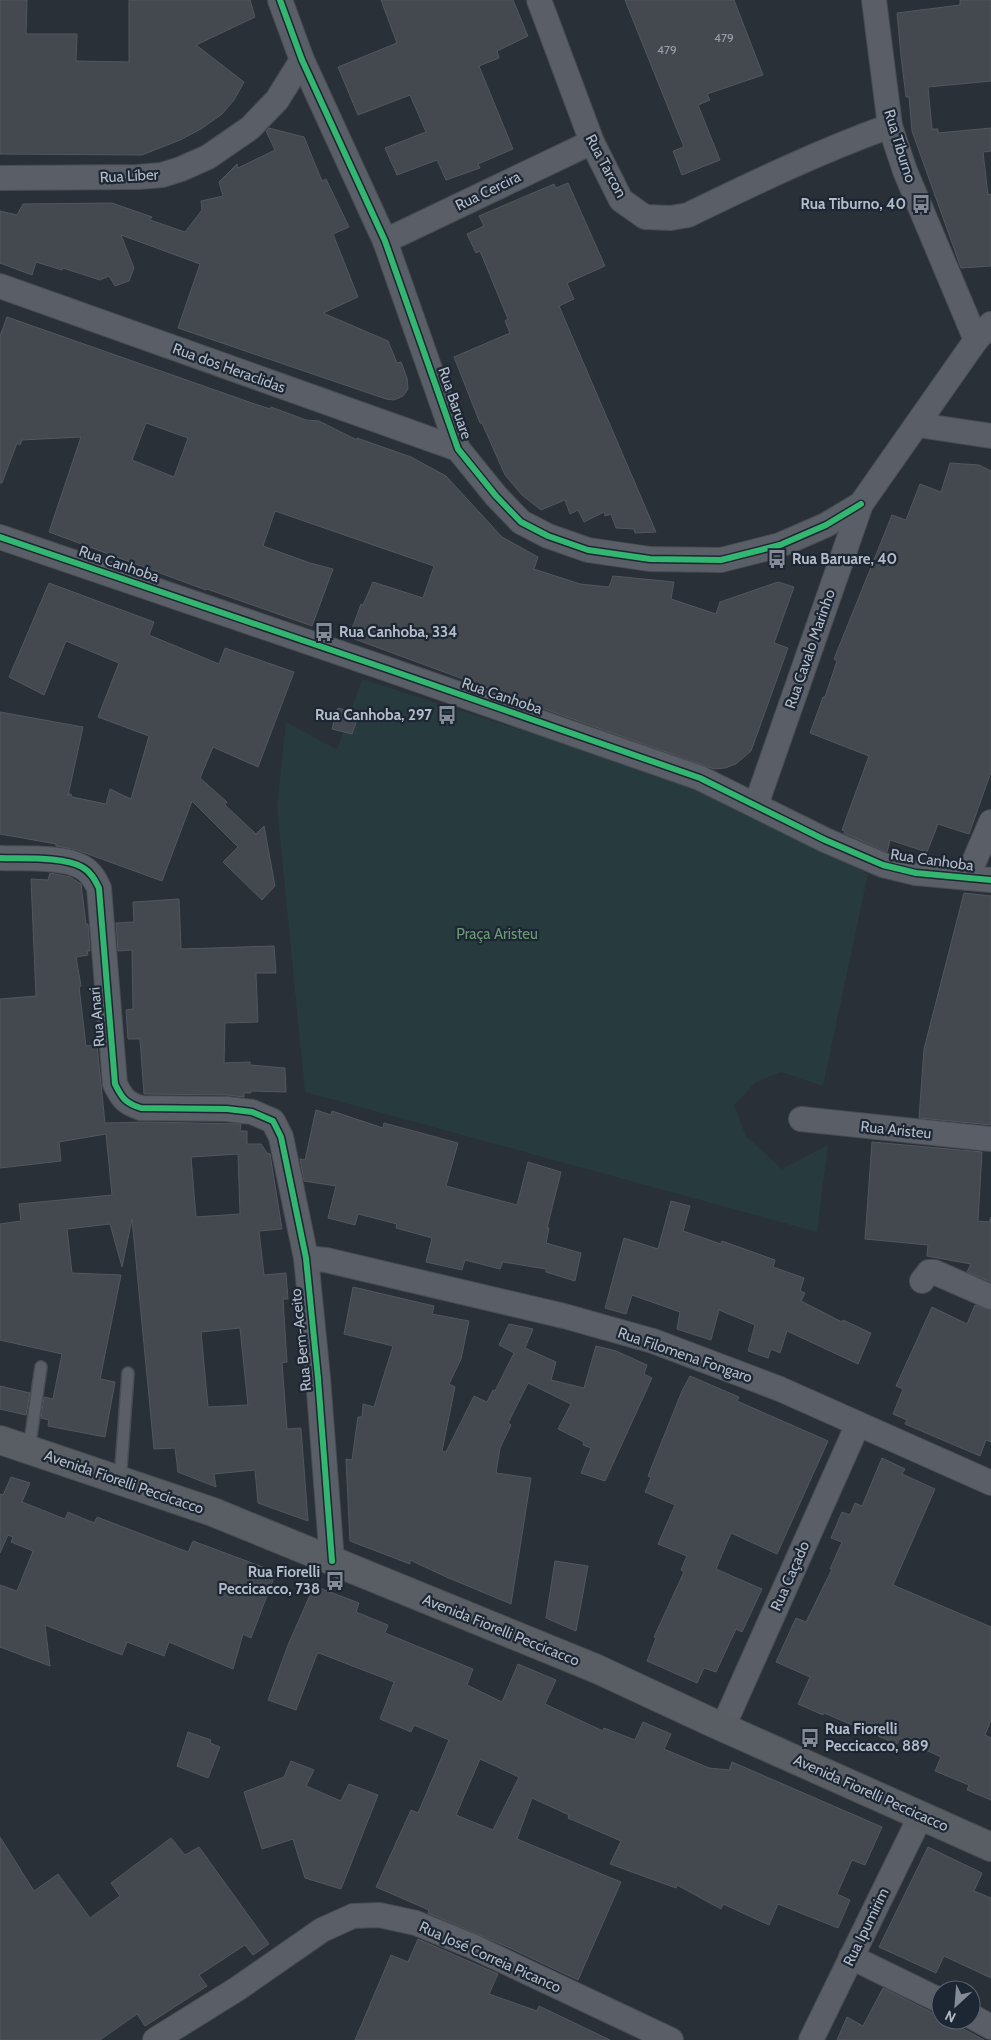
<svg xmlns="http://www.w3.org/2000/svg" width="991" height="2040" viewBox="0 0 991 2040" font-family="Cabin,sans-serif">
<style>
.green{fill:#273a3e}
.building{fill:#444950;stroke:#52575f;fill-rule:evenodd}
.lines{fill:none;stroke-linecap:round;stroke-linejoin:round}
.service-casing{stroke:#484c53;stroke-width:14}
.minor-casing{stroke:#484c53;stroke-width:26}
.secondary-casing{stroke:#484c53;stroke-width:30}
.service{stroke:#5a5e66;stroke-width:11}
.minor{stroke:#5a5e66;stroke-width:24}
.secondary{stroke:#595d64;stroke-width:28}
.cycleway-casing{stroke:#1d2633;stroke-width:9}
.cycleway{stroke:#33b770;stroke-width:6}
.labels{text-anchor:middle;stroke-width:4.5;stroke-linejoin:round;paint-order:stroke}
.number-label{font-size:12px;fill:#989fab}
.street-label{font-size:15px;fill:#b4bcc9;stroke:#1d2633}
.poi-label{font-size:15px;font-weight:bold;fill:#b4bcc9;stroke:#1d2633;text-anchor:end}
.park-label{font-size:15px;fill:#6b9a76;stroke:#1d2633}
</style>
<rect width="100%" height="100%" fill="#2a3038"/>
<path class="green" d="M362,679l271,87 120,44 115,64 -45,212 -42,-14 -25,10 -22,23 12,31 36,33 46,-24 -11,87 -512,-140 -28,-285 9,-85 51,28z"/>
<g class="building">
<path d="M0,0h27l-1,34h51l-1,27 53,1v-62h121l5,17 -59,28 48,37 -10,18 -12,14 -21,15 -21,11 -38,15 -142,-1z"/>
<path d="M381,0h132l15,36 -31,15 2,7 -20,8 34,83 -35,15 2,4 -34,12 -9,-20 -40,15 -12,-27 41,-16 -16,-37 -52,20 -20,-48 59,-24z"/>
<path d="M625,0h109l29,75 -56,19 3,6 -12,5 22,55 -38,15 -9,-24 11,-4z"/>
<path d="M960,0h31v81l-63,6 4,42h6v4l53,-5v23l-8,1 5,43 3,-1v72l-30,2 -49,-137 -3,-34h-3l-5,-41 -4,-43 63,-8z"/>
<path d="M269,128l35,9 18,44 4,-2 23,48 -16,7 25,63 -35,16 65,28 9,22 4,-1 6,16 1,11 -5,7 -9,4 -8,-1 -208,-71 22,-64 -79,-29 13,33 -5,13 -14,5 -6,-10 -9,4 -37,-12 -1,2 -26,-8 -4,13 -32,-12v-52l17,4 6,-11 89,-1 40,14 -2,3 35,12 17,-22 -1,-9 22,-5 -4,-14 18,-18 1,4 37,-18 -9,-19z"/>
<path d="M568,183l37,83 -38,17 7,16 -15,7 97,226 -21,1 -1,-4 -18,-1 -5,-14 -6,2 -1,-4 -20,10 -6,-12 -8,4 -5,-14 -24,10 -19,-15 -17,-20 -23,-52h-2l-26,-66 56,-24 -5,-12 3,-2 -28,-68 -4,2 -9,-19 17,-8 -5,-10 75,-32 2,4z"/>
<path d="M7,317l245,86 18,6 1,-2 35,13 13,1 38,19v-2l54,19 35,19 56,61 36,20 -4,12 46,15 29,3 4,-11 61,6 -3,17 45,15 4,-12 58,-20 16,5 -20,56 14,5 -37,103 -15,13 -11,4 -11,1 -164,-58 -201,-74 12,-33 2,1 10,-23 50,16 11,-32 -159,-55 -12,35 47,17 23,6 -21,57 -105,-37 -1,1 -157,-58 32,-95 -59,3 -2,5 -3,-2 -15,40h-2v-147zM146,423l42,15 -14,39 -42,-17z"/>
<path d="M950,463l29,2 12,6v301l-22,62 -31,-10 -11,28 -37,-12 -3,12 -43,-19 1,-2 -3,-1 27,-74 -59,-23 13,-36h2l12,-36 -3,-2 58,-144 14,5 14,-36 21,8z"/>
<path d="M49,583l105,39 -5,13 70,29 6,-16 69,24 -36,95 -45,-20 -13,31 27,24 -2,3 31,29 8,-8 11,60 -13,14 -39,-38 15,-15 -46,-46 -30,80 -85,-31 -21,-4v-2l-56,-10v-122l83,15 -15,69v-2h3l1,3 34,7 4,-15 21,10 18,-63 -51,-19 21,-54 -53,-22 -22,54 -35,-18z"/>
<path d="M338,708l21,6 -7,20 -20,-5z"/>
<path d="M50,873l20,4 11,7 5,40h2l2,27h-3l1,4 -12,2 5,29 -2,1 7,59 11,-1 8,78 40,-1 96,2 -1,7h7v13h14l6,9 3,1 12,75 -23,2 5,44 22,-2 2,26h-5l4,63 -5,1 5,66 14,-1 7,93 -50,-18 -3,-33 -41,4 2,13 -38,-15 -3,-24 -21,1 -22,-230 -10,48 -12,-43 -43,5 5,44 49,2 -21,104 15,3 -10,55 -57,-11 1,-6 -8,-2 3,-21 9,2 9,-45 -62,-14v-116l21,-3 -2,-17 93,-9 -6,-61 -47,8 2,19 -61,7v-169l36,-3 -5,-117 17,1zM238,1154l2,60 -44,3 -5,-60zM240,1328l8,77 -40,2 -7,-75z"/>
<path d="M964,893l27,3v229l-72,-7 5,-69z"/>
<path d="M179,899l2,50 93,-3 2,27h-20l2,49 -33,1 -1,40 26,-1v3l35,3 1,24 -35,-1v2h-7v4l-17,-2 -83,-1 -4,-55h-12l-2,-29 7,-1 -1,-59 -14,1 -2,-28 18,-1 -1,-20z"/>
<path d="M316,1110l15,5 1,-4 51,17 1,-5 74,20 -12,43 71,19 11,-43 33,10 -14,56h2l-3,15 35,10 -6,28 -29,-9v-3l-43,-7 -3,7 -35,-9 -3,10 -36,-8 6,-24 -36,-10 1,-4 -39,-10 -3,11 -27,-7 8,-32 -32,-5 -4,-22 5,1z"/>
<path d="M872,1142l110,10 -4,69 11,1 2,-5v65l-24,-10 4,-8 -44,-8 1,-11 -63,-6z"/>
<path d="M671,1201l19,5 -7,25 38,13 1,-3 53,19 -2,7 31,11 -4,13 5,2 -4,8 41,21 1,-2 28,13 -13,31 -71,-33 -7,22 -9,-4 -3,9 -20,-7 7,-26 -36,-15 -8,30 -34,-11 3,-17 -48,-17 -6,19 -21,-6 19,-70 34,11z"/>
<path d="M353,1287l81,19 -2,8 37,7 -8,38 -12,25 6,3 -13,64 4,1 28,-56 13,6 6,-12 2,1 19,-38 -15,-8 10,-21 24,5 -8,19 31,14 -5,18 33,8 12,-42 20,5 31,14 -3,9 8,4 -47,103 -24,-8 10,-25 -8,-3 1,-3 -26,-13 13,-25 -43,-21 -20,40 3,2 -11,23 -4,25 35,5 -20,126 -67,-28 -34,-16v4l-60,-23 -4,-82 6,1 6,-43h4l1,-13 11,3 19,-61 -49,-12z"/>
<path d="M975,1305l16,5v132l-5,-2 -6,16 -75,-32 2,-4 -14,-6 10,-25 -7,-3 36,-79 35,17z"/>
<path d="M690,1376l49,21 -2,4 91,40 -51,113 -46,-21 -15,36 46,20 -20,43 -6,-3 -20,43 -12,-4 -7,15 -50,-22 9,-23 -2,-1 30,-65 -3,-2 6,-14 -29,-12 17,-39 -30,-13 6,-14 -3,-2 34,-85z"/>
<path d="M0,1386l30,7 -4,22 -26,-6z"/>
<path d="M882,1458l23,11 -3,5 33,15 -42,96 98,42v93l-6,15 6,3v62l-24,-10 2,-5 -34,-14 6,-14 -41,-19 -3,6 -73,-31 -1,2 -25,-11 12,-27 -34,-15 20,-44 10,4 26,-53h-2l12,-27 -11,-4 11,-26 8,3 5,-12 7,3z"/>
<path d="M11,1477l19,6 -8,19 43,17 3,-7 26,11 3,-6 91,35 5,-11 83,31 -25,66 -8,-4 -10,35 -64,-27 -5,14 -37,-14 -5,13 -77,-30 5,41 -50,-19v-62l17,6 16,-40 -22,-9 2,-5 -5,-2 -8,18v-59l3,1z"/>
<path d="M555,1561l33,5 -12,65 -30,-13z"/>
<path d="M314,1586l45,17 -3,9 32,13 -3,8 88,36 -6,16 35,17 16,-38 38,16 -11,24 58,27 1,-3 31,12 8,-18 28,12 -7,15 45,19 20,2 3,-8 150,65 -17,38 -13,-5 -15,34 13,6 -12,28 -60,-24 -9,21 -46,-21 -2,5 -44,-24 -1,3 -66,-24 11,-23 -53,-23 1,-3 -37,-17 -15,41 104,43 -43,98 -68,-32 -82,-35 1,-3 -53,-23 35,-77 7,3 31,-73 -35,-15 -3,7 -31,-13 14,-37 -75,-29 -2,1 -21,56 -28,-10 20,-55zM480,1759l39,18 -26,53 -37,-15z"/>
<path d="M188,1732l23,8 -1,3 10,4 -12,31 -31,-12z"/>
<path d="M291,1761l23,9 -8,16 35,15 8,-17 29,11 -37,94 -36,-11 -12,-39 -31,10 -18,-57 40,-15z"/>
<path d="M0,1837l34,54 24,-17 32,44 30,-22 -9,-13 60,-45 14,17 14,-8 70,97 -16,11 -8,-10 -46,30 8,11 -62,40 -8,-12 -37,26h-100z"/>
<path d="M928,1847l54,26 -8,18 17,7v80l-47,-22 -8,17 -57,-26z"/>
<path d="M418,1939l80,35 -9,20 48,17 2,-5 71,34h-255l36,-85 17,7z"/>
<path d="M883,1988l58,29v3h6l37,20h-147l10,-23 16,9z"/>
</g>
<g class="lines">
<g class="service-casing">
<g id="service">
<path d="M29,1449l12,-82"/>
<path d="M120,1481l8,-108"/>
</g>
</g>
<g class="minor-casing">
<g id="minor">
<path d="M280,0l22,60 83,181 73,208 38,47 25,26 27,14 40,14 62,9 71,1 59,-15 46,-20 35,-21"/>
<path d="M539,0l53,142 29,58 24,17 26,1 17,-3c66,-32 132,-64 202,-89"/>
<path d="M874,0l16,126 15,45 71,169"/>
<path d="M0,178l138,-1 24,-2 19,-6 27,-12 42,-29 27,-28 25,-40"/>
<path d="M385,241l207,-99"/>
<path d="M0,286l458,163"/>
<path d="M918,425l73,11"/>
<path d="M0,537l387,132 313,109 125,62 58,25 33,8 75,7"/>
<path d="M756,805l105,-301 115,-164 15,-16"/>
<path d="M0,858c22,1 63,-2 82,9 9,5 13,13 17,21l16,196c7,14 10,19 26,24l86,1 25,3 21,9 8,16 25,121 12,120 14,183"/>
<path d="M967,878l24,-56"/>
<path d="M801,1119l190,20"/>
<path d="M306,1258l20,2 238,56 89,25 127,48 211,94"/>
<path d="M922,1281l7,-9h5l57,25"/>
<path d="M723,1727l135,-303"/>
<path d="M851,1957l90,44"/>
<path d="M971,2016l20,11"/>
<path d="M155,2040l82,-51 85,-59 31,-14 26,-1 37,8 56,23 199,94"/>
<path d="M811,2040l110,-225"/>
</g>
</g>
<g class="secondary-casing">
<path id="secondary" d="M0,1440l213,72 384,157 114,53 280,125"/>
</g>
<use href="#service" class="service"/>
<use href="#minor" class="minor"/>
<use href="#secondary" class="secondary"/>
<g class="cycleway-casing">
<g id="cycleway">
<path d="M280,0l22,60 83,181 73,208 38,47 25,26 27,14 40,14 62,9 71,1 59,-15 46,-20 35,-21"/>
<path d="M0,537l387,132 313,109 125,62 58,25 33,8 75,7"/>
<path d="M0,858c22,1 63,-2 82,9 9,5 13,13 17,21l16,196c7,14 10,19 26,24l86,1 25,3 21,9 8,16 25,121 12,120 14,183"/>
</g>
</g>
<use href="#cycleway" class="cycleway"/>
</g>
<defs>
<g id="bus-bare" transform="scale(1.5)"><path d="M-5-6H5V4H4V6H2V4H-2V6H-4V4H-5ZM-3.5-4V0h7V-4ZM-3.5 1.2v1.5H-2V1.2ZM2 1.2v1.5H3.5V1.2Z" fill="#848b96" stroke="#1d2633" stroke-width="2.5" paint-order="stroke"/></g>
</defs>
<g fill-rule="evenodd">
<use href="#bus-bare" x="921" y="204"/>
<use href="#bus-bare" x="777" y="559"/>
<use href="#bus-bare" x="324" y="632"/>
<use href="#bus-bare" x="447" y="715"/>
<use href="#bus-bare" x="335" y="1581"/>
<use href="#bus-bare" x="810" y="1738"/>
</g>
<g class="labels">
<g class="number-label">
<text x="724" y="42">479</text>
<text x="667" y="54">479</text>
</g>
<g class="street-label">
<text transform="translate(900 146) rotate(73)" y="5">Rua Tiburno</text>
<text transform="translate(606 166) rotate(62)" y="5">Rua Tarcon</text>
<text transform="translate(129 176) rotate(-3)" y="5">Rua Líber</text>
<text transform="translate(488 191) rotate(-26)" y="5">Rua Cercira</text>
<text transform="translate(229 368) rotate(20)" y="5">Rua dos Heraclidas</text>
<text transform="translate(455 403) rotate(71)" y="5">Rua Baruare</text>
<text transform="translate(119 564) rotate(19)" y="5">Rua Canhoba</text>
<text transform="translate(810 649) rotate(-71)" y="5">Rua Cavalo Marinho</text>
<text transform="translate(502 696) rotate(19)" y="5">Rua Canhoba</text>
<text transform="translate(932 860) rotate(8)" y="5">Rua Canhoba</text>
<text transform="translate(97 1017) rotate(-95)" y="5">Rua Anari</text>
<text transform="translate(896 1130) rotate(6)" y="5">Rua Aristeu</text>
<text transform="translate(301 1340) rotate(-96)" y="5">Rua Bem-Aceito</text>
<text transform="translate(685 1355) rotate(19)" y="5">Rua Filomena Fongaro</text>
<text transform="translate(124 1482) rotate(19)" y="5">Avenida Fiorelli Peccicacco</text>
<text transform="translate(790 1576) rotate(-66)" y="5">Rua Caçado</text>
<text transform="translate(501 1630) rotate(22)" y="5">Avenida Fiorelli Peccicacco</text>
<text transform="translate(871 1793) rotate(24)" y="5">Avenida Fiorelli Peccicacco</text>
<text transform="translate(866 1927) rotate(-64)" y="5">Rua Ipumirim</text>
<text transform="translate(490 1957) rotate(24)" y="5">Rua José Correia Picanco</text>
</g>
<g class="poi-label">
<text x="906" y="209">Rua Tiburno, 40</text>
<text x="792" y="564" text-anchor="start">Rua Baruare, 40</text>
<text x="339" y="637" text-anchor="start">Rua Canhoba, 334</text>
<text x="432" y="720">Rua Canhoba, 297</text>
<text x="320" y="1577">Rua Fiorelli<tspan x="320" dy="17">Peccicacco, 738</tspan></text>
<text x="825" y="1734" text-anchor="start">Rua Fiorelli<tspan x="825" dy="17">Peccicacco, 889</tspan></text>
</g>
<g class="park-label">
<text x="497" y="939">Praça Aristeu</text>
</g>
</g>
<g transform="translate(956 2005) rotate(206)"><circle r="24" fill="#1d2633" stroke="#59626f"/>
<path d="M0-4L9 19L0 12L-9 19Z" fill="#848b96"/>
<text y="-8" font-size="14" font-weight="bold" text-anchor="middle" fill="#b4bcc9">N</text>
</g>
</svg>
